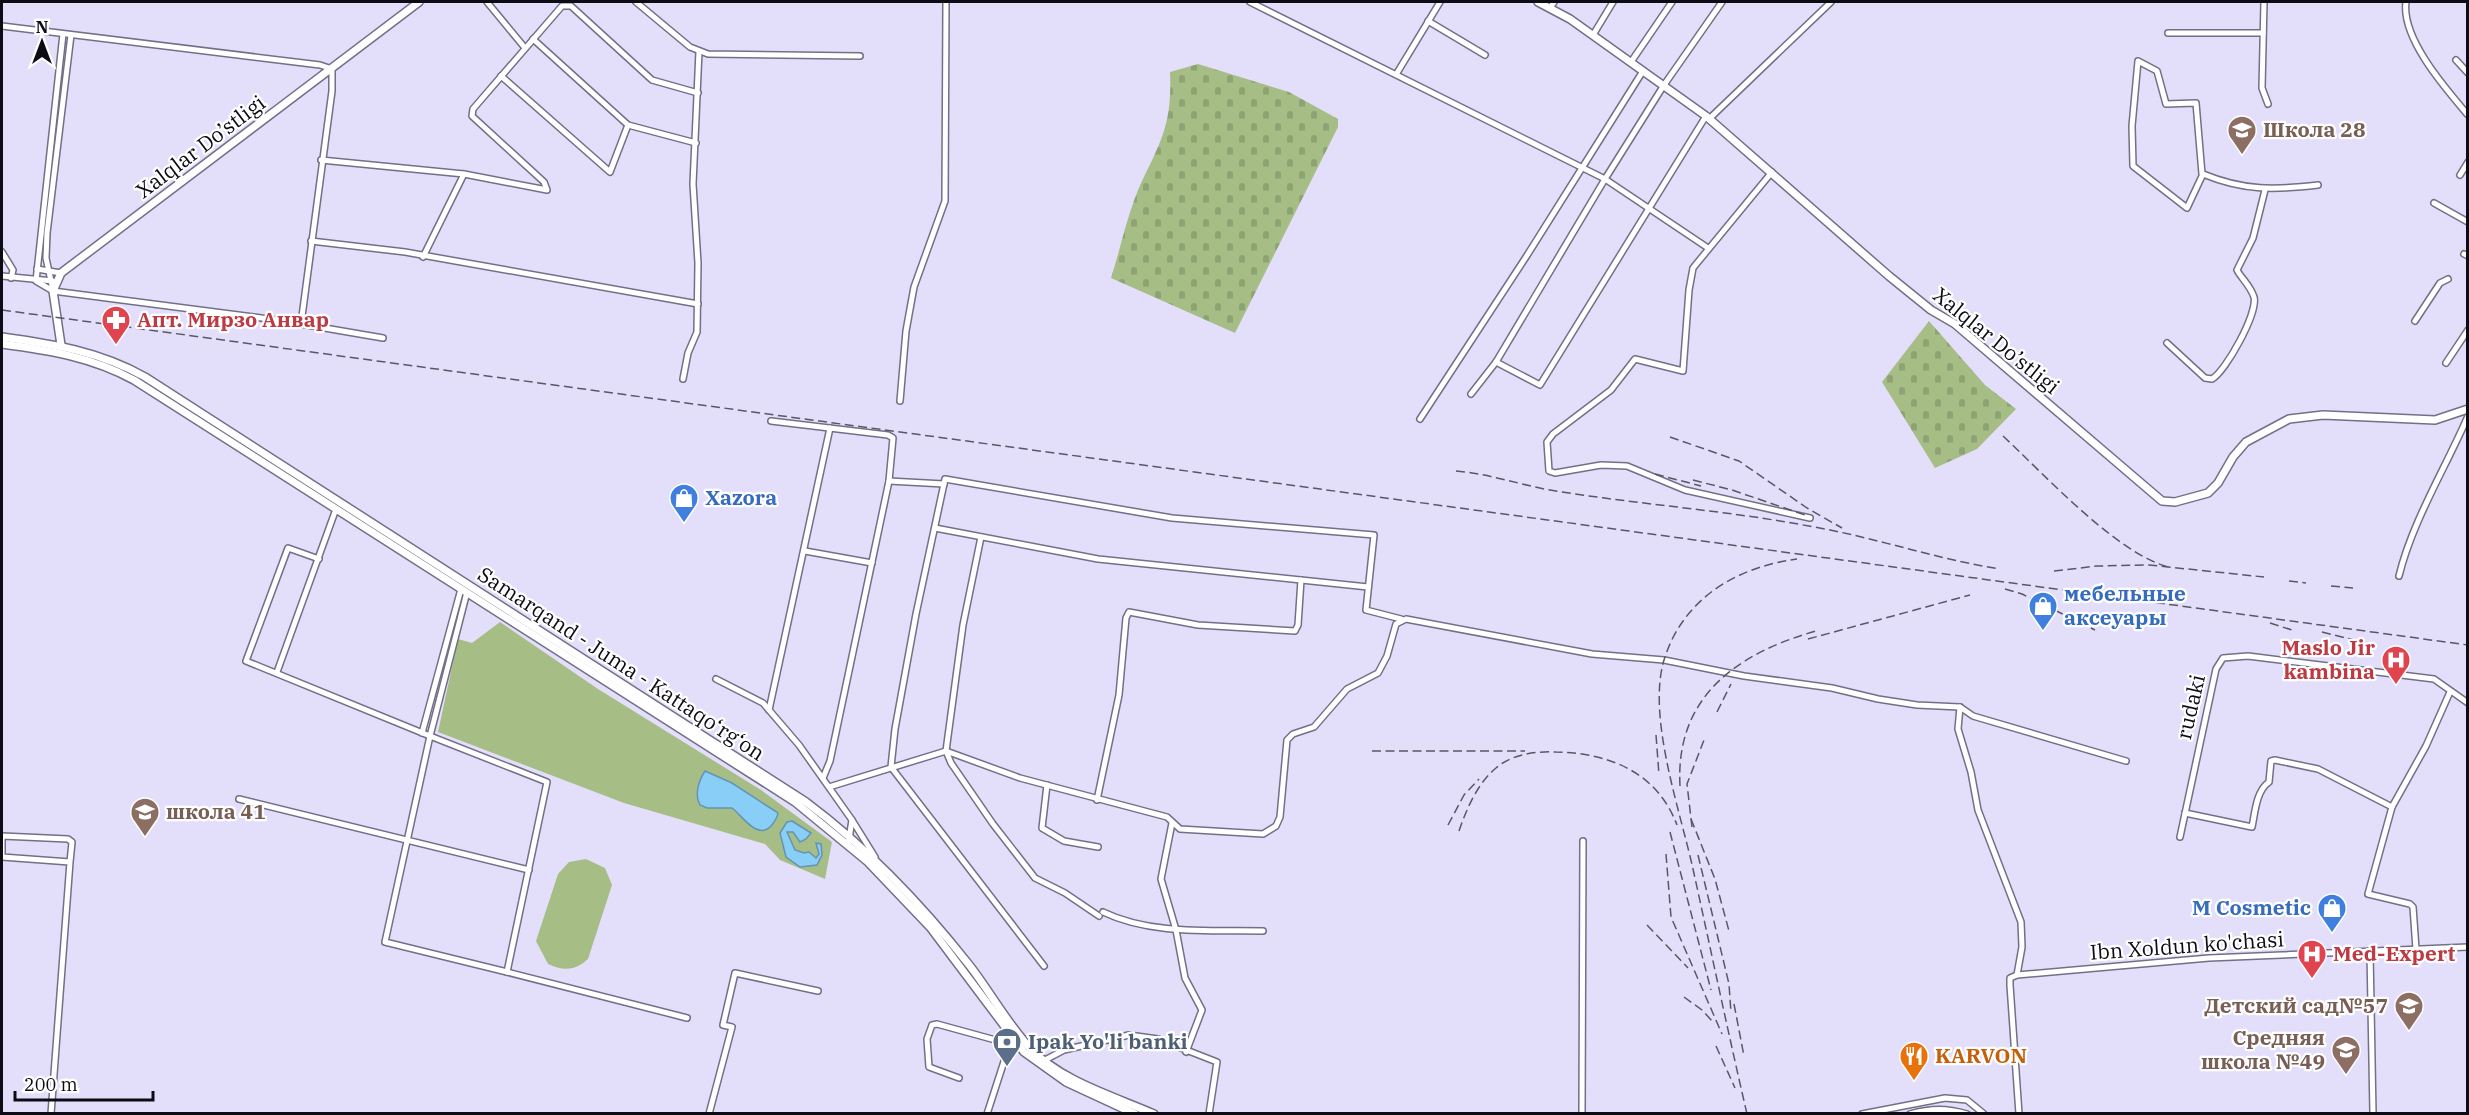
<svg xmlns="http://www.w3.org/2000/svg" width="2469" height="1115" viewBox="0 0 2469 1115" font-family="'IBM Plex Serif',serif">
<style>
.cemetery{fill:url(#cemetery-stones)}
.green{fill:#a6be86}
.water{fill:#89cef6;stroke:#6494b2;stroke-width:1.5}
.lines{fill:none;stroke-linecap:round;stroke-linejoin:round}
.minor-casing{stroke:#736f87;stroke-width:8}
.major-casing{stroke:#736f87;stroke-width:10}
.minor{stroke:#fff;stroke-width:5}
.major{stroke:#fff;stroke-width:7}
.rail{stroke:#595766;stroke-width:1.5;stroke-dasharray:9 4.5;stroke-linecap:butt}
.labels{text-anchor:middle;stroke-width:4.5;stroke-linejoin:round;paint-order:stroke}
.education-label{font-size:21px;font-weight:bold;fill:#785e54;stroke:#fff;text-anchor:start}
.street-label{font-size:21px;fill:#0d0c15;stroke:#fff}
.health-label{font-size:21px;font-weight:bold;fill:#be3a42;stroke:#fff;text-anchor:start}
.shop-label{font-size:21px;font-weight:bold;fill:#366cbe;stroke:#fff;text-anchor:start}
.service-label{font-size:21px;font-weight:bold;fill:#4e5e75;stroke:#fff;text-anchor:start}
.food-label{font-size:21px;font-weight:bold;fill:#c56008;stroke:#fff;text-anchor:start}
</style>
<defs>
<pattern id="cemetery-stones" width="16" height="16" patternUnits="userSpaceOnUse" patternTransform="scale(1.5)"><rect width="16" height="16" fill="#a6be86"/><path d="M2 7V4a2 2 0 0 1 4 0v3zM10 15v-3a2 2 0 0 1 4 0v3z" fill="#8ea273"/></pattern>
</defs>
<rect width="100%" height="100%" fill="#e3dffb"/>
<g class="cemetery">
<path d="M1198,64l91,28 49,27v8l-103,206 -124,-55c10,-31 17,-67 31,-97 21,-43 30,-60 28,-109z"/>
<path d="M1929,321l56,64 31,24 -39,40 -42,19 -53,-86z"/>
</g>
<g class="green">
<path d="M500,622l98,67 163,101 71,52 -7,37 -45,-19 -15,-16 -141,-41 -186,-71 20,-93 14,4z"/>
<path d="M586,859l19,9 7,17 -24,74c-13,12 -25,12 -40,5l-12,-23 22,-67 11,-12z"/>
</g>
<g class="water">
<path d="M705,771l27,12 43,28 3,2c-1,6 -3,8 -7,13 -14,15 -30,-12 -39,-18h-25l-7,-3c-6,-10 -1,-25 5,-34z"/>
<path d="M792,821l19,12 -5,6 -6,3 -7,-10h-6l8,18 9,3 5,-1 7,6 3,-4 -3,-11 5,1 1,11 -5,10 -17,2 -14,-10 -6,-24 7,-11z"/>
</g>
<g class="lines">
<g class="minor-casing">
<g id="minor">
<path d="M487,2l38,46"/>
<path d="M636,2l54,45 18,7 152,2"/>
<path d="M1250,2l355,177 103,69"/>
<path d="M2264,2l-2,86 6,16"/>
<path d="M2406,2c-5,36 39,86 62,113"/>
<path d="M1550,8l4,-6"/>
<path d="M1428,21l57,34"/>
<path d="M2,26l318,39 12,4v22l-31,233"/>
<path d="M2168,33h95"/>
<path d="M63,34l-27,247 17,10 231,30 99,17"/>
<path d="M1593,35l20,-33"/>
<path d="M533,39l95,86 68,18"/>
<path d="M2456,60l12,13"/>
<path d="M1631,62l41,-60"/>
<path d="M1397,73l43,-71"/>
<path d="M501,76l109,96 18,-47"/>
<path d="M1709,119l122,-117"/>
<path d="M321,160l143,14 83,16 -3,-8 -72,-66 1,-7 89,-103h9l81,74 46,13"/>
<path d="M1772,172l-79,96 -4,22 -6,81 -48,-12 -24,31 -58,44 -6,8 2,29 6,2 46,-8 26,1 58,24 125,28"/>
<path d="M2203,174l-16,34 -54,-42 -1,-40 6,-65 19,10 9,33 30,-1 6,71h1c41,17 72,16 115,11"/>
<path d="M2460,175l8,-13"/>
<path d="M2434,203l34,19"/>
<path d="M311,241l94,11 293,52"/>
<path d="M2,252l11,18 -2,8"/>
<path d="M2464,254l4,2"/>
<path d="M423,257l41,-83"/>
<path d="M37,269l24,4"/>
<path d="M2,276l51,5"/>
<path d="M53,290l-7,-32 1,-25 24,-198"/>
<path d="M2415,321l25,-38 8,-4"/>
<path d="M2167,343l38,35 7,1c14,-8 46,-66 42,-82 -4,-12 -13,-19 -17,-27l16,-32 12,-48"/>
<path d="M1496,362l44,23 166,-269"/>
<path d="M2446,363l22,-33"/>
<path d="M683,379l5,-26 9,-21 1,-69 -5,-79 6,-133"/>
<path d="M1471,394l25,-32 109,-183 59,-94 58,-83"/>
<path d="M900,401l6,-70 8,-44 31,-86 1,-199"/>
<path d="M1420,419l106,-162 117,-186"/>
<path d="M771,421l117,14 5,3 -4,43 -59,280 -7,17"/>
<path d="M889,481l55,3"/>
<path d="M935,528l163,31 270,28"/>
<path d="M981,537l-18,88 -17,126 5,12 42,61 42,54 30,15 34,23"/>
<path d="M805,551l67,12"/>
<path d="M319,559l-31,-11 -42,113 184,75 -45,206 122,30 40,-190 -117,-46 37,-144"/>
<path d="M2399,576c13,-54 47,-109 69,-160"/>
<path d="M277,672l59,-163"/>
<path d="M716,679l47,24 36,42 53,75 -4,25"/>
<path d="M1960,707l-2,22 13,43 7,38 43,112 1,25 -5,28"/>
<path d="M769,710l61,-282"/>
<path d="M422,733l39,-144"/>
<path d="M1047,785l-5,43 22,13 34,6"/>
<path d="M829,787l117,-36 74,27 147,39 13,12 83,5 13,-8 4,-9 7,-77 6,-6 21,-7 33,-38 31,-16 9,-17 9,-32 10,-5 186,35 72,6 80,16 88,12 46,11 39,6 43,2 13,9 153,45"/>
<path d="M239,799l290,71"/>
<path d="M1097,800l22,-105 7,-77 3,-6 69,13 97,6 3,-6 3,-45"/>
<path d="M2185,813l67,14c3,-14 4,-36 17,-45l2,-21 4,-1 43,9 74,38"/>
<path d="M852,820l23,37"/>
<path d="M1172,823l-11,56 15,51 9,48 17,32 -16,42"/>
<path d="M2180,837l36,-168 7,-11 25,-2 186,23 34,24"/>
<path d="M1103,912c48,23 107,18 160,19"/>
<path d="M2416,949l-3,-42 -3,-3 -42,-10 24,-87 34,-61 24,-54"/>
<path d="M2370,952l3,162"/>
<path d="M1044,966l-153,-199 4,-38 21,-115 29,-135 227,39 202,17 -8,75 35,9"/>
<path d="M507,972l180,46"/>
<path d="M1045,1060l19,-10 65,-15 29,4 59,23 -8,52"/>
<path d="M959,1078l-30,-11 -2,-28 5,-14 5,-1 73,20"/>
<path d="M51,1114l19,-252 2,-20 -4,-3 -66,-3v21l68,5"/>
<path d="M709,1114l23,-87 -9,-2 12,-52 83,18"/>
<path d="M987,1114l23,-71"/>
<path d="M1582,1114l1,-273"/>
<path d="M1862,1114l83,-16 22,2 17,14"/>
<path d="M1910,1114c21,-6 37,-6 57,0"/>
<path d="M2019,1114l-9,-129v-7l7,-3 192,-17 259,-11"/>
</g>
</g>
<g class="major-casing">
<g id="major">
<path d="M1538,2l32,17 136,97 183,160 42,34 24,14 207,177 13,1 33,-9 10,-10 15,-26 13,-15 43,-23 34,-4 112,5 33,-11"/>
<path d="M2,337c50,7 97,14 143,40l661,425c63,47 116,103 164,164 20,26 37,57 59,81 31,34 84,49 125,67"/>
<path d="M2,344c46,6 90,13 132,36l661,422 73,60 62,65 94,125 42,30 69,32"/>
<path d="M61,345l-8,-54 8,-18 358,-271"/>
</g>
</g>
<use href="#minor" class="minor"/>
<use href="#major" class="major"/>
<g class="rail">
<path d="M2,310l2466,335"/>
<path d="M2003,436c42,39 112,116 165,131"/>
<path d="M1670,437l69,24 68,47 35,20"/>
<path d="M1456,471c36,3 70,16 106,21 84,13 169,19 252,35 63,11 122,32 186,42"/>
<path d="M1655,474l46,12"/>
<path d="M1693,480l39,10 76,26"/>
<path d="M2054,571l43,-5 52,-1 115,12"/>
<path d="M2289,581l17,2"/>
<path d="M2331,586l22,2"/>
<path d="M2005,589l17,5 73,36"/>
<path d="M2270,623l22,7"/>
<path d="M2322,632l32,8"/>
<path d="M1808,639l162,-44"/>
<path d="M1717,712l14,-28"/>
<path d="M1656,735l3,40"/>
<path d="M1372,751h153"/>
<path d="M1680,786c-5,-90 58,-133 136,-155"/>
<path d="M1691,819l24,60 14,52"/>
<path d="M1448,825l16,-30 15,-16"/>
<path d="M1692,827l-5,-43 17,-44"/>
<path d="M1459,831c8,-23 18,-47 37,-63 16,-14 40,-17 60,-16 53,1 101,20 121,73"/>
<path d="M1670,832l41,158"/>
<path d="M1666,854l5,63 51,117"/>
<path d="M1698,855l31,129 2,29"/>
<path d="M1647,925l41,43"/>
<path d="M1684,997l18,13 12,13"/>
<path d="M1734,1004l10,52"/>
<path d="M1716,1046l19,42"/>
<path d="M1747,1114c-19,-82 -36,-163 -54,-245 -13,-59 -46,-152 -29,-209 19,-62 73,-93 133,-101"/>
</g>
</g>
<defs>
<g id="school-pin" transform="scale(1.5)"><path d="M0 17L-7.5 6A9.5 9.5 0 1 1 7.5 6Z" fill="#8d6e63" stroke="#fff"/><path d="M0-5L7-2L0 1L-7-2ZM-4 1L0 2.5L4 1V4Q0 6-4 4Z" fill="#fff"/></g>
<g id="pharmacy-pin" transform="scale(1.5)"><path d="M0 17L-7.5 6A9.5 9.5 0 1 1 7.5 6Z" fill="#e0444e" stroke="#fff"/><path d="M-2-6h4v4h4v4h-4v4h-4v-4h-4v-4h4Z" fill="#fff"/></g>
<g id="shop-pin" transform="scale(1.5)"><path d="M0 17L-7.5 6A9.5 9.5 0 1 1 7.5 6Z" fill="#3f7fe0" stroke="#fff"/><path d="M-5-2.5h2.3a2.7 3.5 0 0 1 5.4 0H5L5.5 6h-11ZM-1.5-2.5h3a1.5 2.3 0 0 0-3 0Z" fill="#fff"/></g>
<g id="hospital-pin" transform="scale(1.5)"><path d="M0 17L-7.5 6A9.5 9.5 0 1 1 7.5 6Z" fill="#e0444e" stroke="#fff"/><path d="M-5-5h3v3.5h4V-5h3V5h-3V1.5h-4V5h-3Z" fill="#fff"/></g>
<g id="bank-pin" transform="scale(1.5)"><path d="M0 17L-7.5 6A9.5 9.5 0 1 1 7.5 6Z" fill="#5c6f8a" stroke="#fff"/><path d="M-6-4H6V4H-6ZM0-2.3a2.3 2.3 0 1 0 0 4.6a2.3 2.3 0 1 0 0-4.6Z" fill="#fff"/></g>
<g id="restaurant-pin" transform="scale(1.5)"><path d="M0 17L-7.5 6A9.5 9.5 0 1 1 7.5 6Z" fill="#e8710a" stroke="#fff"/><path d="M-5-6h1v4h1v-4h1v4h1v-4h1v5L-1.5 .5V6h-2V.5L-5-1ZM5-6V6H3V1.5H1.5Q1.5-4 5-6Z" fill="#fff"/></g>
</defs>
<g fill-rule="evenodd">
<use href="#school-pin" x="2242" y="130"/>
<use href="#pharmacy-pin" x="116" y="320"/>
<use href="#shop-pin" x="684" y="498"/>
<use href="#shop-pin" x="2043" y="606"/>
<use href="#hospital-pin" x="2396" y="660"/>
<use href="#school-pin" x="145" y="812"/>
<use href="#shop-pin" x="2332" y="908"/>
<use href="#hospital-pin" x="2312" y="954"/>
<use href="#school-pin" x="2409" y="1006"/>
<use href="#bank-pin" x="1007" y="1042"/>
<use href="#school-pin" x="2346" y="1050"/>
<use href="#restaurant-pin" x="1914" y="1056"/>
</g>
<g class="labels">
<g class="education-label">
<text x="2263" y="137">Школа 28</text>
<text x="166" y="819">школа 41</text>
<text x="2388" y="1013" text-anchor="end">Детский сад№57</text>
<text x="2325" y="1045" text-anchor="end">Средняя<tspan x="2325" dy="24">школа №49</tspan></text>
</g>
<g class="street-label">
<text transform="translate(201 147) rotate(-37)" y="7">Xalqlar Do’stligi</text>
<text transform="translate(1996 341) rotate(39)" y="7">Xalqlar Do’stligi</text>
<text transform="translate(621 664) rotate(33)" y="7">Samarqand - Juma - Kattaqo‘rg‘on</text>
<text transform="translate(2191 707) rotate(-77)" y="7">rudaki</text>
<text transform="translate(2187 946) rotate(-4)" y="7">Ibn Xoldun ko'chasi</text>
</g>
<g class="health-label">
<text x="137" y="327">Апт. Мирзо Анвар</text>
<text x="2375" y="655" text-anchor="end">Maslo Jir<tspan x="2375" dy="24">kambina</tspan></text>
<text x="2333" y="961">Med-Expert</text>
</g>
<g class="shop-label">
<text x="705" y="505">Xazora</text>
<text x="2064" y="601">мебельные<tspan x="2064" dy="24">аксеуары</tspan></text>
<text x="2311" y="915" text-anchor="end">M Cosmetic</text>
</g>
<g class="service-label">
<text x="1028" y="1049">Ipak Yo'li banki</text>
</g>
<g class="food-label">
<text x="1935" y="1063">KARVON</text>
</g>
</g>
<rect width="2469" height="1115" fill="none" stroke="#0d0c15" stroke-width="6"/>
<g transform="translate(42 42)" stroke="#ffffff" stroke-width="4.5" paint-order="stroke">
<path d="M0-4.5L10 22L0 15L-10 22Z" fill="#0d0c15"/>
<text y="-9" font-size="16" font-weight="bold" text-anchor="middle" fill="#0d0c15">N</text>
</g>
<path d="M15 1091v9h138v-9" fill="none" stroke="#0d0c15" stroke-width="3"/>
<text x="24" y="1091" font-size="18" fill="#0d0c15" stroke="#ffffff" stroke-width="4.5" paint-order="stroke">200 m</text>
</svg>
